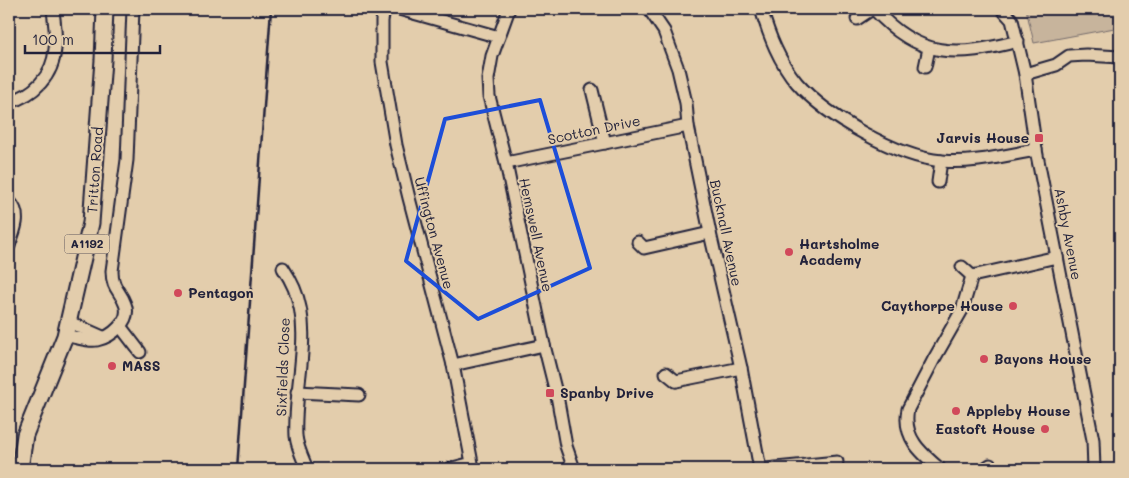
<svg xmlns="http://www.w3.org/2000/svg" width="1129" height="478" viewBox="0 0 1129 478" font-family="Mali,sans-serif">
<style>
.green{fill:#c7b49c;stroke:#746b6c}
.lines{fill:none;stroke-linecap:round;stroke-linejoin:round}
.minor-casing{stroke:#22223b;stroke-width:15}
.major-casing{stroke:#22223b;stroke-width:19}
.minor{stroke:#e3cdac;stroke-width:11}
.major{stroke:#e3cdac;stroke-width:15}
.rail{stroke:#22223b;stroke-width:2.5}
.marked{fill:none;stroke:#1d4ed8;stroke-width:4;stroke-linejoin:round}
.poi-dot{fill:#d1495b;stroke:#e3cdac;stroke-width:2}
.labels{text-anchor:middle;stroke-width:4;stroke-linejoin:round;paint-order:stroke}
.shield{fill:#e3cdac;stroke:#5c555d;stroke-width:1}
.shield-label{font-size:12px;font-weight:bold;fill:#22223b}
.street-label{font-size:14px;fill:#22223b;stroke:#e3cdac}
.poi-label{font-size:14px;font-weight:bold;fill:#22223b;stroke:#e3cdac;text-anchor:start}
</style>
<rect width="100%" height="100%" fill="#e3cdac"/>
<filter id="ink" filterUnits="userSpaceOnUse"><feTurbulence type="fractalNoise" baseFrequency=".02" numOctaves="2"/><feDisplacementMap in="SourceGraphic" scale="10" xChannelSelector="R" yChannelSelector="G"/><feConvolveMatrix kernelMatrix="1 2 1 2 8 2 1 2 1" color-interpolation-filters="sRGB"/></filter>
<g filter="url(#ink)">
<path class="green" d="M1026,9h94v18l-86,16z"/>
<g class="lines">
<g class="minor-casing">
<g id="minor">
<path d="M384,9l-2,12v41l14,83 13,53 44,167 19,98 -23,6"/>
<path d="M399,9l100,28"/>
<path d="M509,9l-17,47 -4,23 1,17 17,67 38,182 14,56 8,45 8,23"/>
<path d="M649,9l15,22 14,38 8,34 2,23 22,107 31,135 19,101"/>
<path d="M761,9c8,26 18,53 36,74 30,34 100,74 145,78 31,3 64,-6 94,-11"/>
<path d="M874,9c45,50 83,48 144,32"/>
<path d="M1002,9l10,11 13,54 11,76 57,290 1,29"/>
<path d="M857,19l15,-10"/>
<path d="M925,67l4,-19"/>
<path d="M1025,74l31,-9 13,-9 17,-1 34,2"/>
<path d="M592,90l13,53"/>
<path d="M9,102c25,-7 44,-26 46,-53 2,-13 -1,-27 -2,-40"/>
<path d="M506,163l182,-37"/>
<path d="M938,182l3,-21"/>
<path d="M9,201c14,14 5,29 0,45"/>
<path d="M638,242l6,6 66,-15"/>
<path d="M962,267l10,9"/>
<path d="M283,268c4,6 8,13 11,20 20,46 -1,100 2,148 1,11 7,23 11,33"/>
<path d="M69,322l34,15"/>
<path d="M120,326l20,26"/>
<path d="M65,336c10,0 22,6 32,4 14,-3 35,-19 28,-36 -5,-14 -13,-15 -13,-33l15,-111 6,-151"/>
<path d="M453,365l91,-20"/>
<path d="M666,373l10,8"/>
<path d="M676,381l65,-13"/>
<path d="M297,392l62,3"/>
<path d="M766,469l71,-7"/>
<path d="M940,469c-19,-16 -38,-32 -32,-60l26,-50 28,-49 10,-34 85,-19"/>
<path d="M984,469l6,-4"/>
</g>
</g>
<g class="major-casing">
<path id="major" d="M20,469l5,-34 40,-99 26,-113 12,-163 2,-51"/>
</g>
<use href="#minor" class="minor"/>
<use href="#major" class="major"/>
<path class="rail" d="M238,469l33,-460"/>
</g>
</g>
<path class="marked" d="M540,100l50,168 -112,51 -72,-58 39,-142z"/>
<g class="poi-dot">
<rect x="1034" y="133" width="10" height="10" rx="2.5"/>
<circle cx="789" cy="252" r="5"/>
<circle cx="178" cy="293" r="5"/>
<circle cx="1013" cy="306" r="5"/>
<circle cx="984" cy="359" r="5"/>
<circle cx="112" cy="366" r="5"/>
<rect x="545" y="388" width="10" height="10" rx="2.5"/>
<circle cx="956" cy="411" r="5"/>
<circle cx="1045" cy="429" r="5"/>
</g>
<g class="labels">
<rect class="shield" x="64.5" y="234.5" width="45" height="19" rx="4"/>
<g class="shield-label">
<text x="87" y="248">A1192</text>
</g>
<g class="street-label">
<text transform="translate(594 130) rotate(-12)" y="5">Scotton Drive</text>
<text transform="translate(95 170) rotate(-86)" y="5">Tritton Road</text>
<text transform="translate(434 233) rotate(75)" y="5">Uffington Avenue</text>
<text transform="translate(726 233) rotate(78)" y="5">Bucknall Avenue</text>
<text transform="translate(1068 234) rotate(79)" y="5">Ashby Avenue</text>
<text transform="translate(536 235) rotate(78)" y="5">Hemswell Avenue</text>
<text transform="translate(283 367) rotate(-88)" y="5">Sixfields Close</text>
</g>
<g class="poi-label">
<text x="1029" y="143" text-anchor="end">Jarvis House</text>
<text x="799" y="249">Hartsholme<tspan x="799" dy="16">Academy</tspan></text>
<text x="188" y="298">Pentagon</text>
<text x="1003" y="311" text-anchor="end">Caythorpe House</text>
<text x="994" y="364">Bayons House</text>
<text x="122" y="371">MASS</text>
<text x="560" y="398">Spanby Drive</text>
<text x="966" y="416">Appleby House</text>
<text x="1035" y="434" text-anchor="end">Eastoft House</text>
</g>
</g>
<rect width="1129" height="478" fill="none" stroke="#e3cdac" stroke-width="30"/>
<rect x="15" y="15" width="1099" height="448" fill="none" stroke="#22223b" stroke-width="2" filter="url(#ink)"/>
<path d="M25 45v8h135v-8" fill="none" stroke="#22223b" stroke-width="2.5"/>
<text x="32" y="45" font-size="15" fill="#22223b" stroke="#e3cdac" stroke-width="4" paint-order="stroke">100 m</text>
</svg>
